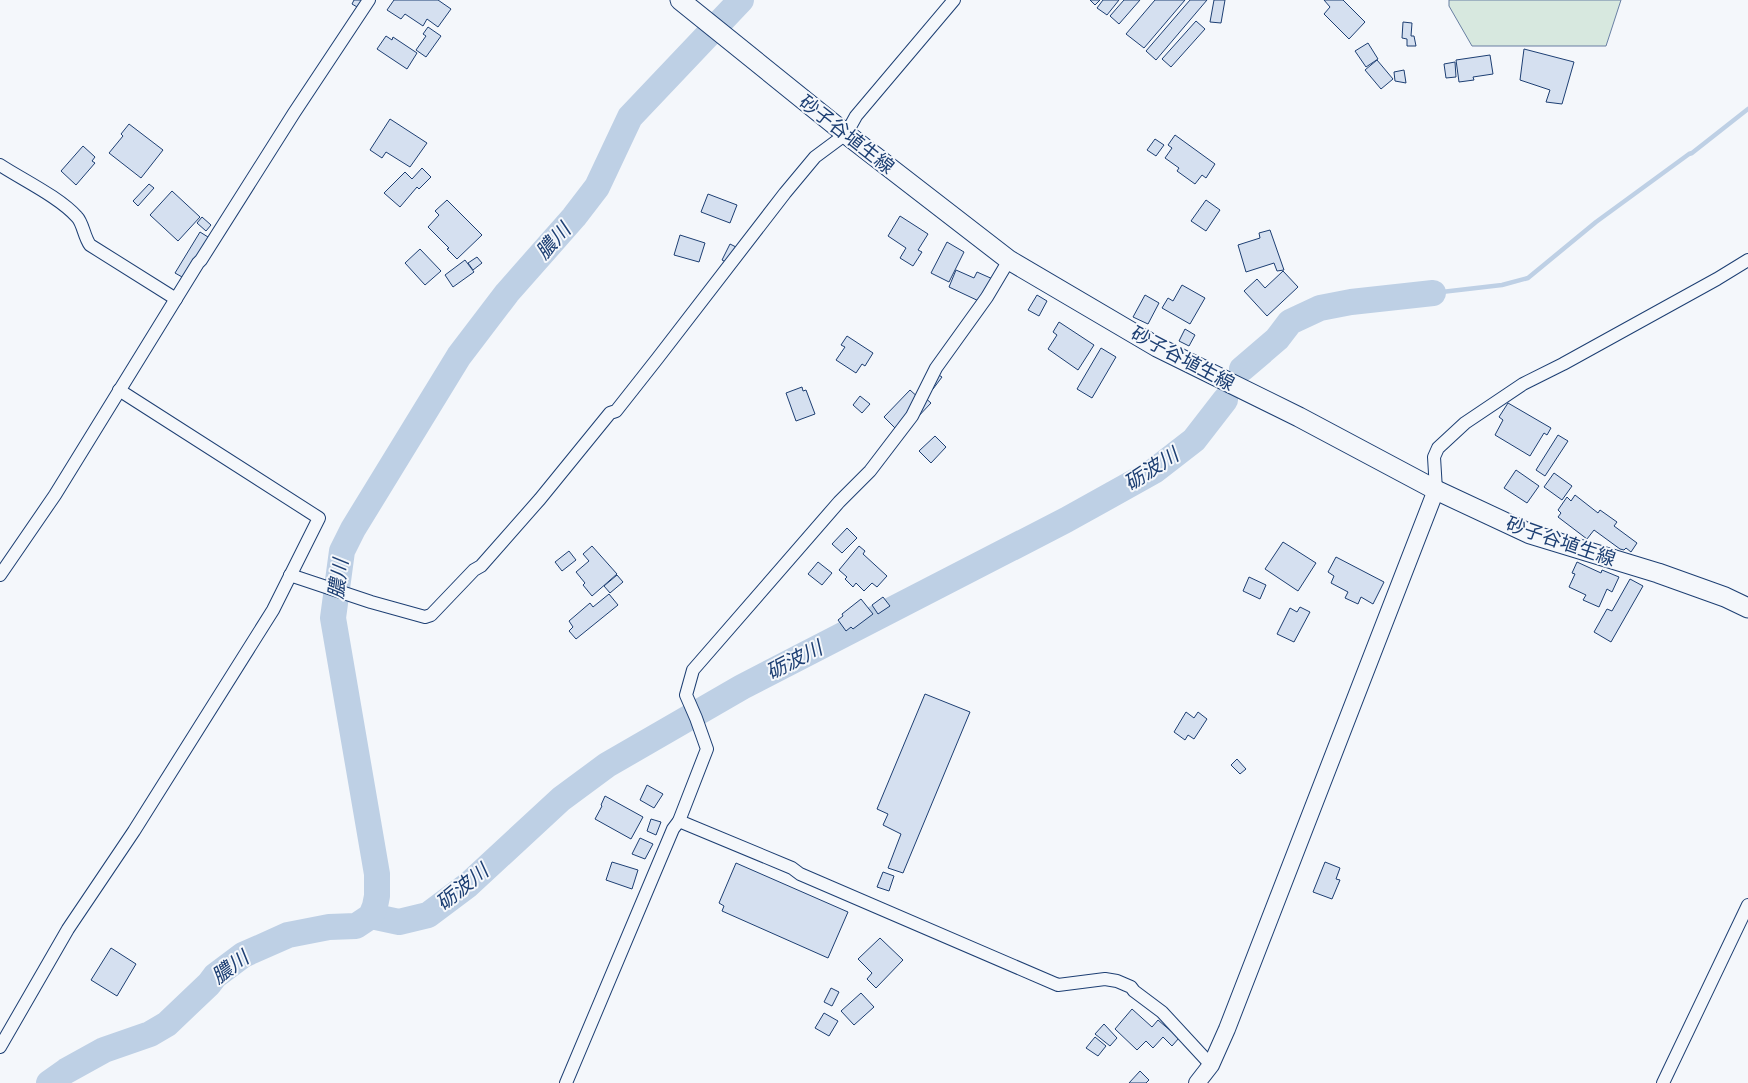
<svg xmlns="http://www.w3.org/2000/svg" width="1748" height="1083" viewBox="0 0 1748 1083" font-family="'PT Sans Narrow','Noto Sans JP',sans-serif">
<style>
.green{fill:#d7e8df;stroke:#687fa3}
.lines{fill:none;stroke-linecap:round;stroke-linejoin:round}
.stream{stroke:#bed0e5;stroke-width:4.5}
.river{stroke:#bed0e5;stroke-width:26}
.building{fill:#d5e0f0;stroke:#1d3f73}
.minor-casing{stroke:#1d3f73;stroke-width:14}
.tertiary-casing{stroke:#1d3f73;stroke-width:18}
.secondary-casing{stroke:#1d3f73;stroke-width:21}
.minor{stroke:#f4f7fb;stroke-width:12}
.tertiary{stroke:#f4f7fb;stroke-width:16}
.secondary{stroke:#f4f7fb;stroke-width:19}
.labels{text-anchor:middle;stroke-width:4;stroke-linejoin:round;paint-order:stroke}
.street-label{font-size:19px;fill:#1d3f73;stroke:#f4f7fb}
.water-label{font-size:20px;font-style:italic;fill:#1d3f73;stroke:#f4f7fb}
</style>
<rect width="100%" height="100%" fill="#f4f7fb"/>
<path class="green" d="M1449,0h172l-15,46h-134l-23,-40z"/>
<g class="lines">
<path class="stream" d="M1433,293l69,-8 26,-7 68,-56 93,-68 3,-1 56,-44"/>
<g class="river">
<path d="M1242,369l35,-30 13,-17 30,-14 31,-6 82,-9"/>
<path d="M371,916l28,6 29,-7 40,-30 93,-86 46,-34 135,-78 324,-167 88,-49 40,-31 31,-40"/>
<path d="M49,1083l17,-12 38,-21 46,-16 17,-10 42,-40 6,-8 28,-21 45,-20 41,-8 27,-1 15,-10 4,-10 2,-10v-22l-44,-256 9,-67 11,-22 106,-173 48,-63 67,-76 23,-30 33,-70 111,-117"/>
</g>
</g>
<g class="building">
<path d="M354,0h12l-2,11 -12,-7z"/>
<path d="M394,0h44l13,9 -13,18 -11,-8 -4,7 -18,-12 -4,5 -14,-9z"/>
<path d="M1090,0h10l-5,5z"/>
<path d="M1103,0h16l-12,15 -10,-7z"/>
<path d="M1124,0h16l-21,24 -9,-8z"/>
<path d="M1155,0h30l-41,48 -18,-14z"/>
<path d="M1190,0h17l-51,60 -10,-9z"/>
<path d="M1214,0h11l-4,23 -11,-1z"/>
<path d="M1324,0h19l22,22 -16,17 -25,-25 6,-7z"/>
<path d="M1196,21l9,8 -34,38 -9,-8z"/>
<path d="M1403,22l9,1 -1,13h3l2,10h-9v-7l-5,-1z"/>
<path d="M428,27l13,9 -15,21 -10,-7 10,-14 -3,-2z"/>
<path d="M386,36l6,4 1,-3 24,16 -10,16 -30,-20z"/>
<path d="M1368,43l10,16 -12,8 -11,-16z"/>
<path d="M1524,49l50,13 -12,42 -16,-2 4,-12 -30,-10z"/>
<path d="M1490,55l3,19 -20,3 1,3 -15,2 -3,-22z"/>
<path d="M1377,60l16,19 -12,10 -16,-19z"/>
<path d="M1455,62l1,15 -10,1 -2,-14z"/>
<path d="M1404,70l2,13 -11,-2 -1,-9z"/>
<path d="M390,119l37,24 -17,24 -24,-15 -4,6 -12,-8z"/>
<path d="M129,124l34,26 -22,28 -32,-25 14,-17 -2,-2z"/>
<path d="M1175,135l40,29 -9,14 -4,-3 -7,9 -18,-13 2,-3 -14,-10 7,-10 -4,-3z"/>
<path d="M1155,139l9,6 -8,11 -9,-6z"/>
<path d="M83,146l12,11 -3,4 3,2 -19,22 -15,-14z"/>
<path d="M422,168l9,9 -12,12 -2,-2 -17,20 -16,-14 21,-21 7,7z"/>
<path d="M149,184l5,4 -16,18 -5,-5z"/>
<path d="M172,191l28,26 -22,24 -28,-26z"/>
<path d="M708,194l29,11 -7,18 -29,-11z"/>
<path d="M447,200l35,35 -25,24 -10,-10 2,-1 -21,-21 11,-12 -4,-4z"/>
<path d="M1206,200l14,10 -14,21 -15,-10z"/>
<path d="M900,216l28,18 -10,16 4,2 -9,14 -13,-8 6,-10 -18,-12z"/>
<path d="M202,217l9,8 -5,6 -9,-8z"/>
<path d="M1270,230l14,40 -7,1 -3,-8 -28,9 -8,-27 22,-7 -1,-5z"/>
<path d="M200,232l16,10 -25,40 -16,-9z"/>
<path d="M680,235l25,8 -6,19 -25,-7z"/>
<path d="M947,242l17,10 -15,30 -18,-9z"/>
<path d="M730,244l12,6 -8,16 -12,-6z"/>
<path d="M420,249l21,22 -16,14 -20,-22z"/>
<path d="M477,257l5,6 -9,7 -5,-7z"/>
<path d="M465,260l9,12 -21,15 -8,-12z"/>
<path d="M956,270l18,8 3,-6 18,8 -12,23 -34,-16z"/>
<path d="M1283,271l15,16 -31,29 -23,-25 13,-12 8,9z"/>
<path d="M1182,285l23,13 -15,26 -28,-16 6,-10 5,3z"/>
<path d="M1037,295l10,6 -8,15 -11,-6z"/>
<path d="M1145,295l14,8 -11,21 -15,-7z"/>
<path d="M1059,322l35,23 -16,25 -30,-21 9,-14 -4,-3z"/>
<path d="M1185,329l10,6 -6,11 -10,-5z"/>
<path d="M847,336l26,17 -8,13 -3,-2 -6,9 -20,-13 9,-13 -4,-2z"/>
<path d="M1101,348l15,9 -24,41 -15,-9z"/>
<path d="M932,371l10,6 -9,12 -9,-7z"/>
<path d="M802,387l1,4 3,-1 9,24 -19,7 -10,-28z"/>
<path d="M910,390l10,9 3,-3 8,7 -16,17 -18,10 -13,-13z"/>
<path d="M860,396l10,8 -8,9 -9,-8z"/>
<path d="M1508,403l43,25 -4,7 -3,-2 -14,23 -35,-21 8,-15 -4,-3z"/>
<path d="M1558,435l10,6 -23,35 -9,-6z"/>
<path d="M935,436l11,11 -15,16 -12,-12z"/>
<path d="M1516,470l23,16 -12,17 -23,-15z"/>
<path d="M1554,473l18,13 -10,14 -18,-13z"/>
<path d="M1575,495l23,18 2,-3 17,12 -3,4 23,17 -6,9 -5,-4 -2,2 -4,-1 -26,-19 -7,9 -29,-22 3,-4 -3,-3 9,-13 4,4z"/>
<path d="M847,528l10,10 -15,15 -10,-9z"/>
<path d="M1283,542l33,21 -18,28 -33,-22z"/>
<path d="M592,546l25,28 -25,22 -9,-11 2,-2 -9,-11 13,-11 -6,-7z"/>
<path d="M859,546l6,5 -2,3 24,22 -10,11 -5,-4 -8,8 -8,-8 -3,4 -8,-8 2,-2 -8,-7z"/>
<path d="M569,551l7,9 -14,11 -7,-9z"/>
<path d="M1336,557l48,25 -11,22 -12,-7 -3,7 -13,-6 3,-6 -17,-9 3,-7 -6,-4z"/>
<path d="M818,562l14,11 -10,12 -14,-11z"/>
<path d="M1577,562l24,11 1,-3 17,7 -7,15 -5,-3 -8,18 -16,-7 3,-5 -17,-8 6,-13 -3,-1z"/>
<path d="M617,575l6,7 -13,11 -6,-7z"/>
<path d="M1249,577l17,8 -6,14 -17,-8z"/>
<path d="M1630,579l13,7 -32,56 -17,-10 13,-23 5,2z"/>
<path d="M609,594l9,11 -42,34 -7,-8 4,-4 -4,-6 21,-18 3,4z"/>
<path d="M883,597l7,9 -12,8 -6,-9z"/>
<path d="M861,599l12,15 -20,15 -2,-2 -5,4 -8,-11 5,-4 -1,-2z"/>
<path d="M1300,607l10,5 -16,30 -17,-8 13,-26 7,4z"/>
<path d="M925,694l45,18 -67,161 -15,-5 13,-34 -18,-9 5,-11 -11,-5z"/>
<path d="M1186,712l8,6 4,-6 9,7 -13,20 -6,-4 -3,5 -11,-8z"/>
<path d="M1237,759l9,10 -6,5 -9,-9z"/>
<path d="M647,785l16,9 -9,14 -14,-8z"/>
<path d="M605,796l38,21 -12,22 -36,-20 7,-13 -1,-1z"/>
<path d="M651,819l10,3 -5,13 -9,-4z"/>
<path d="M640,838l13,6 -8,15 -13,-5z"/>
<path d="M612,862l26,8 -6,19 -26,-9z"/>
<path d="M1325,862l15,6 -4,11 4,1 -8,19 -19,-7z"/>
<path d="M736,863l112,49 -20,46 -106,-47 2,-5 -5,-3z"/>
<path d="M883,872l11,4 -5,15 -12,-4z"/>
<path d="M880,938l23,22 -27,28 -9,-9 5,-6 -14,-14z"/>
<path d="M111,948l25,16 -19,32 -26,-16z"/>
<path d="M831,988l8,4 -7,14 -8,-4z"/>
<path d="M861,993l13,14 -20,18 -13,-14z"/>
<path d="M1132,1009l20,18 6,-7 21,18 -7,8 -9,-9 -10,11 -7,-7 -9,9 -22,-21z"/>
<path d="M824,1013l14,8 -9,15 -14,-8z"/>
<path d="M1104,1024l13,14 -7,8 -15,-12z"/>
<path d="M1095,1037l11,9 -8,10 -12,-8z"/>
<path d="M1140,1071l9,9 -3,3h-17z"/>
</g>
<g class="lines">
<g class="minor-casing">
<g id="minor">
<path d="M0,165c23,15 59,32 77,52 6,6 7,20 13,28l86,54"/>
<path d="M1436,490l-2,-33 4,-9 27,-25 58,-39 40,-20 154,-85 31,-19"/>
<path d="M0,575l55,-80 143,-232 3,-3 93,-147 75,-113"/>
<path d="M290,575l81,27 54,15 6,-2 43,-45 7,-4 59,-67 70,-86 6,-2 41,-52 128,-166 30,-36 31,-23 10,-18 98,-116"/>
<path d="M679,821l113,47 8,6 258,111 47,-6 12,2 14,6 3,4 28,21 49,53"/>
<path d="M0,1047l68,-118 66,-98 139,-221 46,-92 -200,-128"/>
<path d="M566,1083l107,-254 6,-8 28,-72 -11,-31 -10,-23 7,-25 146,-168 31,-31 42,-55 24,-48 51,-71 22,-37"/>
<path d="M1663,1083l85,-178"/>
</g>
</g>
<g class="tertiary-casing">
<path id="tertiary" d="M1197,1083l14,-18 16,-36 209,-539"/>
</g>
<g class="secondary-casing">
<path id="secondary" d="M680,0l166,134 163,126 148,87 142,70 137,73 94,44 128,39 67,24 23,11"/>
</g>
<use href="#minor" class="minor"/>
<use href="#tertiary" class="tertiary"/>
<use href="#secondary" class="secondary"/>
</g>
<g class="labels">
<g class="street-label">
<text transform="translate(847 134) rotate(38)" y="7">砂子谷埴生線</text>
<text transform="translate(1183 358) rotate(28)" y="7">砂子谷埴生線</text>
<text transform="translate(1561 541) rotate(19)" y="7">砂子谷埴生線</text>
</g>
<g class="water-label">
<text transform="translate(553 241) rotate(-48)" y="7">膿川</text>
<text transform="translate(1151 469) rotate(-33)" y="7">砺波川</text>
<text transform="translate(338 579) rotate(-82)" y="7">膿川</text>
<text transform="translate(794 660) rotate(-27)" y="7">砺波川</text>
<text transform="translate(462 887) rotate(-39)" y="7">砺波川</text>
<text transform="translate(230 967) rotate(-36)" y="7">膿川</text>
</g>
</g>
</svg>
